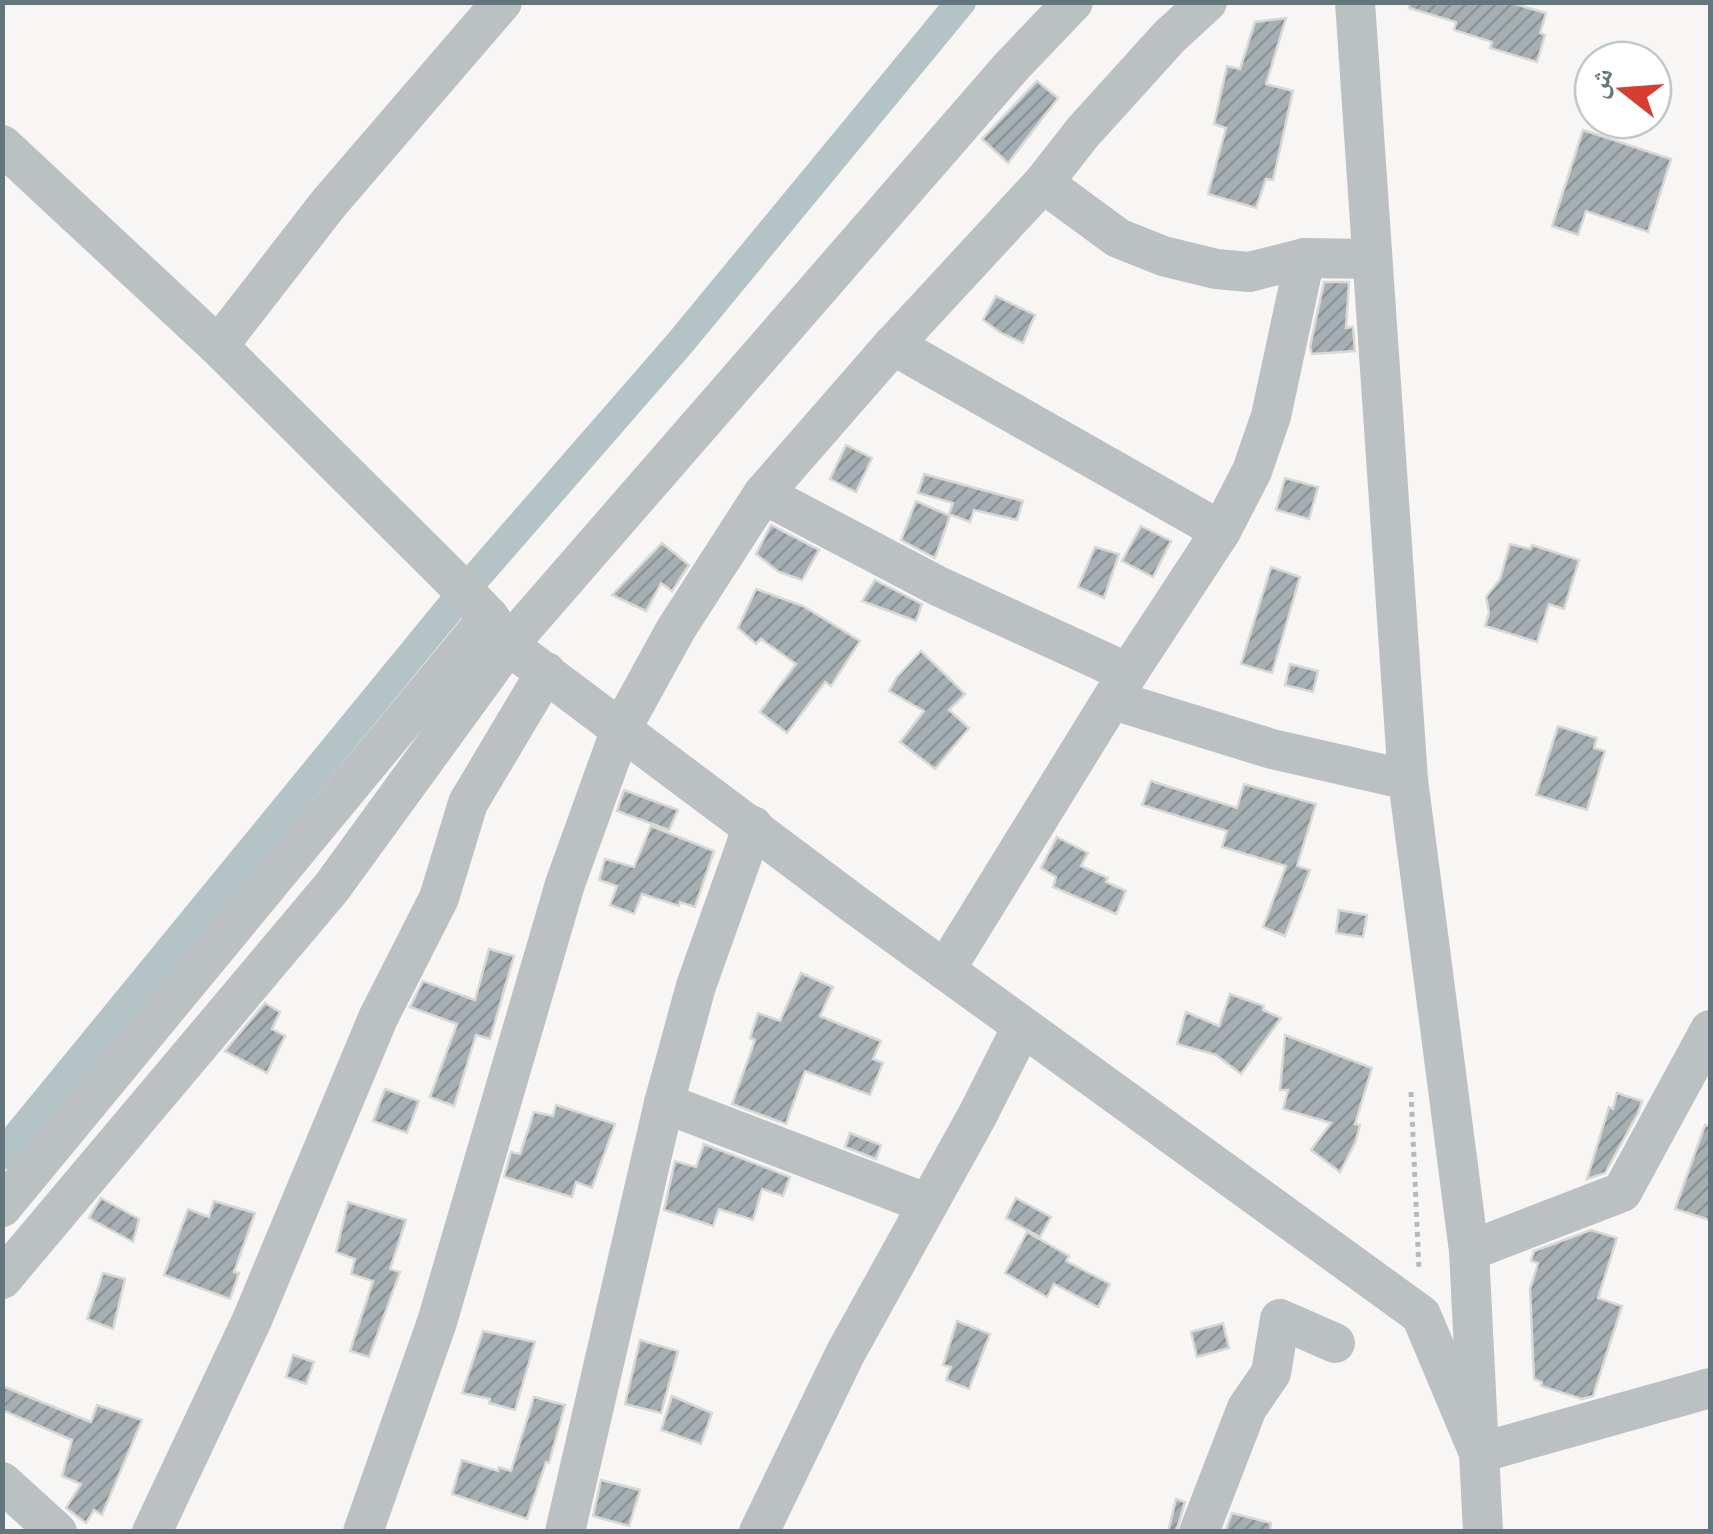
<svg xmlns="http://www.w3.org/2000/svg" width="1713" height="1534" viewBox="0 0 1713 1534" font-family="'Sofia Sans Condensed','Noto Naskh Arabic',sans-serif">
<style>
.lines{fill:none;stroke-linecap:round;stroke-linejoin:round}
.canal{stroke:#b4c3c5;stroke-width:30}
.building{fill:url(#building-hatch);stroke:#d8d8d6;stroke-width:2.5}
.path{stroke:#b6babc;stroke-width:5;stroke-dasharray:5 5;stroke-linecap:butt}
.minor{stroke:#bbc1c3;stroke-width:40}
</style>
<defs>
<pattern id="building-hatch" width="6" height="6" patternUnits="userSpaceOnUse" patternTransform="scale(2.5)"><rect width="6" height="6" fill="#a6afb3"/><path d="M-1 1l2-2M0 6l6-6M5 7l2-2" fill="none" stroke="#8b9397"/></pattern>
</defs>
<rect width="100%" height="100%" fill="#f7f6f4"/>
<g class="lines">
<path class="canal" d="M2,1155l462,-564 216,-248 281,-341"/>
</g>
<g class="building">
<path d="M1410,2h98l38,11 -6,20 5,2 -8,27 -47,-14 2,-6 -38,-12 2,-8 -47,-14z"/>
<path d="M1286,18l-20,66 27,7 -20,89 -7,-1 -10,29 -48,-14 18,-66 -12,-4 13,-58 13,3 15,-47z"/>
<path d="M1037,81l21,17 -50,65 -26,-24z"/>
<path d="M1583,130l88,29 -23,73 -62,-21 -8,24 -26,-9z"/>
<path d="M1324,282h25l-3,46 7,-1 2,24 -43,3 -2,-7z"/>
<path d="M996,296l39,19 -12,28 -22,-10 -18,-13z"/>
<path d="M846,445l26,13 -16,34 -26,-13z"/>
<path d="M924,474l99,27 -6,19 -43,-10 -4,12 -21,-8 4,-11 -35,-10z"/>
<path d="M1285,478l33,9 -9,32 -33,-9z"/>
<path d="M916,501l34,15 -15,42 -34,-18z"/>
<path d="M771,525l48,25 -17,30 -23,-8 -23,-18z"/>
<path d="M1141,526l30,15 -18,36 -31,-16z"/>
<path d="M662,543l27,22 -17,26 -11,-8 -15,28 -34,-16z"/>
<path d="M1510,544l20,5 2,-4 47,15 -15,49 -15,-5 -12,38 -52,-16 4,-13 -3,-16 14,-18z"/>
<path d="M1095,547l24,7 -15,44 -26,-11z"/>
<path d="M1271,567l29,10 -28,96 -31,-9z"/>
<path d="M875,580l47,24 -6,17 -54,-20z"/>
<path d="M756,589l47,17 57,35 -29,45 -6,-4 -38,51 -27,-21 36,-48 -35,-25 -5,5 -18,-16z"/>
<path d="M921,651l44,43 -16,16 20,18 -34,41 -35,-27 24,-31 -35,-20 8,-14z"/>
<path d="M1290,664l28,7 -5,21 -28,-7z"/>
<path d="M1558,726l39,12 -3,10 11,3 -18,59 -51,-15z"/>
<path d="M1151,781l86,27 7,-24 72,20 -19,62 13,4 -25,66 -22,-9 23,-61 -64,-19 5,-16 -85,-26z"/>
<path d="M624,790l54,20 -9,20 -52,-19z"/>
<path d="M651,826l63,25 -19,56 -15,-5 -1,4 -37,-12 -8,20 -24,-9 7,-19 -18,-6 6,-21 29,8z"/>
<path d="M1057,837l31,16 -7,13 27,12 -2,4 20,9 -10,23 -63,-27 3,-10 -15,-9z"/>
<path d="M1339,910l28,5 -4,22 -27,-4z"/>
<path d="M489,949l25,7 -24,83 -14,-4 -22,71 -24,-9 27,-73 -47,-17 13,-26 52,19z"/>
<path d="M801,973l32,14 -13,29 61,25 -8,18 10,4 -13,32 -65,-24 -19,53 -54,-20 23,-64 -5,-2 8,-25 22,8z"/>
<path d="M1230,994l34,12 -1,4 18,8 -40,56 -25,-19 -39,-11 9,-32 33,14z"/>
<path d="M265,1003l15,9 -8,17 13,7 -18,37 -42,-22z"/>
<path d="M1285,1035l87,33 -17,56 5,1 -5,18 -15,29 -29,-22 20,-27 -48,-14 5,-19h-8z"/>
<path d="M385,1089l34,12 -12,32 -34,-12z"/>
<path d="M1617,1093l25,8 -4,12 -33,60 -18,6 22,-72 4,2z"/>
<path d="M556,1105l59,19 -23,64 -16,-6 -4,15 -68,-20 7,-25 9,2 14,-42 19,4z"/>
<path d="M1705,1125l5,1v94l-35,-11z"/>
<path d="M850,1133l31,12 -5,14 -31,-12z"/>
<path d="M704,1144l86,33 -7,19 -21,-7 -9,31 -34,-11 -6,17 -49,-16 11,-49 21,6z"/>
<path d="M101,1198l38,21 -6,23 -44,-24z"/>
<path d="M1016,1198l35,19 -11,20 -34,-19z"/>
<path d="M214,1201l41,12 -21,59 5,1 -9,26 -66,-24 24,-66 21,8z"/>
<path d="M348,1202l58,18 -16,49 10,3 -31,85 -19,-6 23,-70 -22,-7 4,-15 -19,-7z"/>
<path d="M1591,1230l26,8 -19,60 24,8 -29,90 -11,3 -41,-13 1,-4 -8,-3 -4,-90 8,-26 -7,-2 3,-10z"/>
<path d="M1027,1232l42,24 -3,5 44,23 -12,23 -44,-23 -7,13 -42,-24z"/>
<path d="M103,1273l22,6 -12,50 -26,-10z"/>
<path d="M957,1321l33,13 -21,55 -23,-9 5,-13 -8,-2z"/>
<path d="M1223,1323l6,25 -32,9 -6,-25z"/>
<path d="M483,1331l52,11 -20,68 -26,-7 1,-4 -28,-6z"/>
<path d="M640,1340l38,11 -17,62 -36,-9z"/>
<path d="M293,1355l21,7 -8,22 -20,-7z"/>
<path d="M2,1386l89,36 6,-17 45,15 -40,95 -8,-5 -8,13 -20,-15 15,-24 -19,-8 10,-36 -70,-30z"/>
<path d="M672,1396l40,17 -11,31 -40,-14z"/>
<path d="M534,1397l31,8 -16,58 -3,-1 -19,57 -75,-25 10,-34 36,11 1,-4 12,4z"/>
<path d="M601,1480l39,10 -11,36 -36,-10z"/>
<path d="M1176,1499l9,3 -9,30h-8z"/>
<path d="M1232,1513l39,10 -1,9h-45z"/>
</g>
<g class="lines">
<path class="path" d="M1411,1092l8,178"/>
<g class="minor">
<path d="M1355,2l53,778 61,471 14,281"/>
<path d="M2,145l216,201 246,245 25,26 19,28 346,259 567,411 58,138 231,-65"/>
<path d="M1043,183l75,55 45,18 53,13 33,3 56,-14"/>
<path d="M893,345l328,186"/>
<path d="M218,346l111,-143 173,-201"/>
<path d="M763,494l175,92 190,87"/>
<path d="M1113,700l159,49 136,31"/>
<path d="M945,970l183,-297 93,-142 31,-60 19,-55 34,-158 66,1"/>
<path d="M664,1103l264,101"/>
<path d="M2,1207l487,-590"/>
<path d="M1469,1251l153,-59 88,-162"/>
<path d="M2,1279l330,-392 176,-242 504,-579 61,-64"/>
<path d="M2,1482l55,50"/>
<path d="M152,1532l100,-212 126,-302 61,-120 29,-95 78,-131"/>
<path d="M363,1532l74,-210 128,-438 56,-155 55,-100 87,-135 130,-149 150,-162 40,-51 86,-95 38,-35"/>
<path d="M565,1532l99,-429 32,-117 57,-160"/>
<path d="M759,1532l86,-178 132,-238 45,-89"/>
<path d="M1199,1532l48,-124 24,-35 9,-54 55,24"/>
</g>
</g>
<rect width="1713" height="1534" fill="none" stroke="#64767d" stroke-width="10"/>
<g transform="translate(1623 90) rotate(287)"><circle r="48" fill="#ffffff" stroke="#c1c8cb" stroke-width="2.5"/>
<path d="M0-8L18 38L0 25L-18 38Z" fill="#d83d32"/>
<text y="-15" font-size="28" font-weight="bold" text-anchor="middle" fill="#64767d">ش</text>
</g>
</svg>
